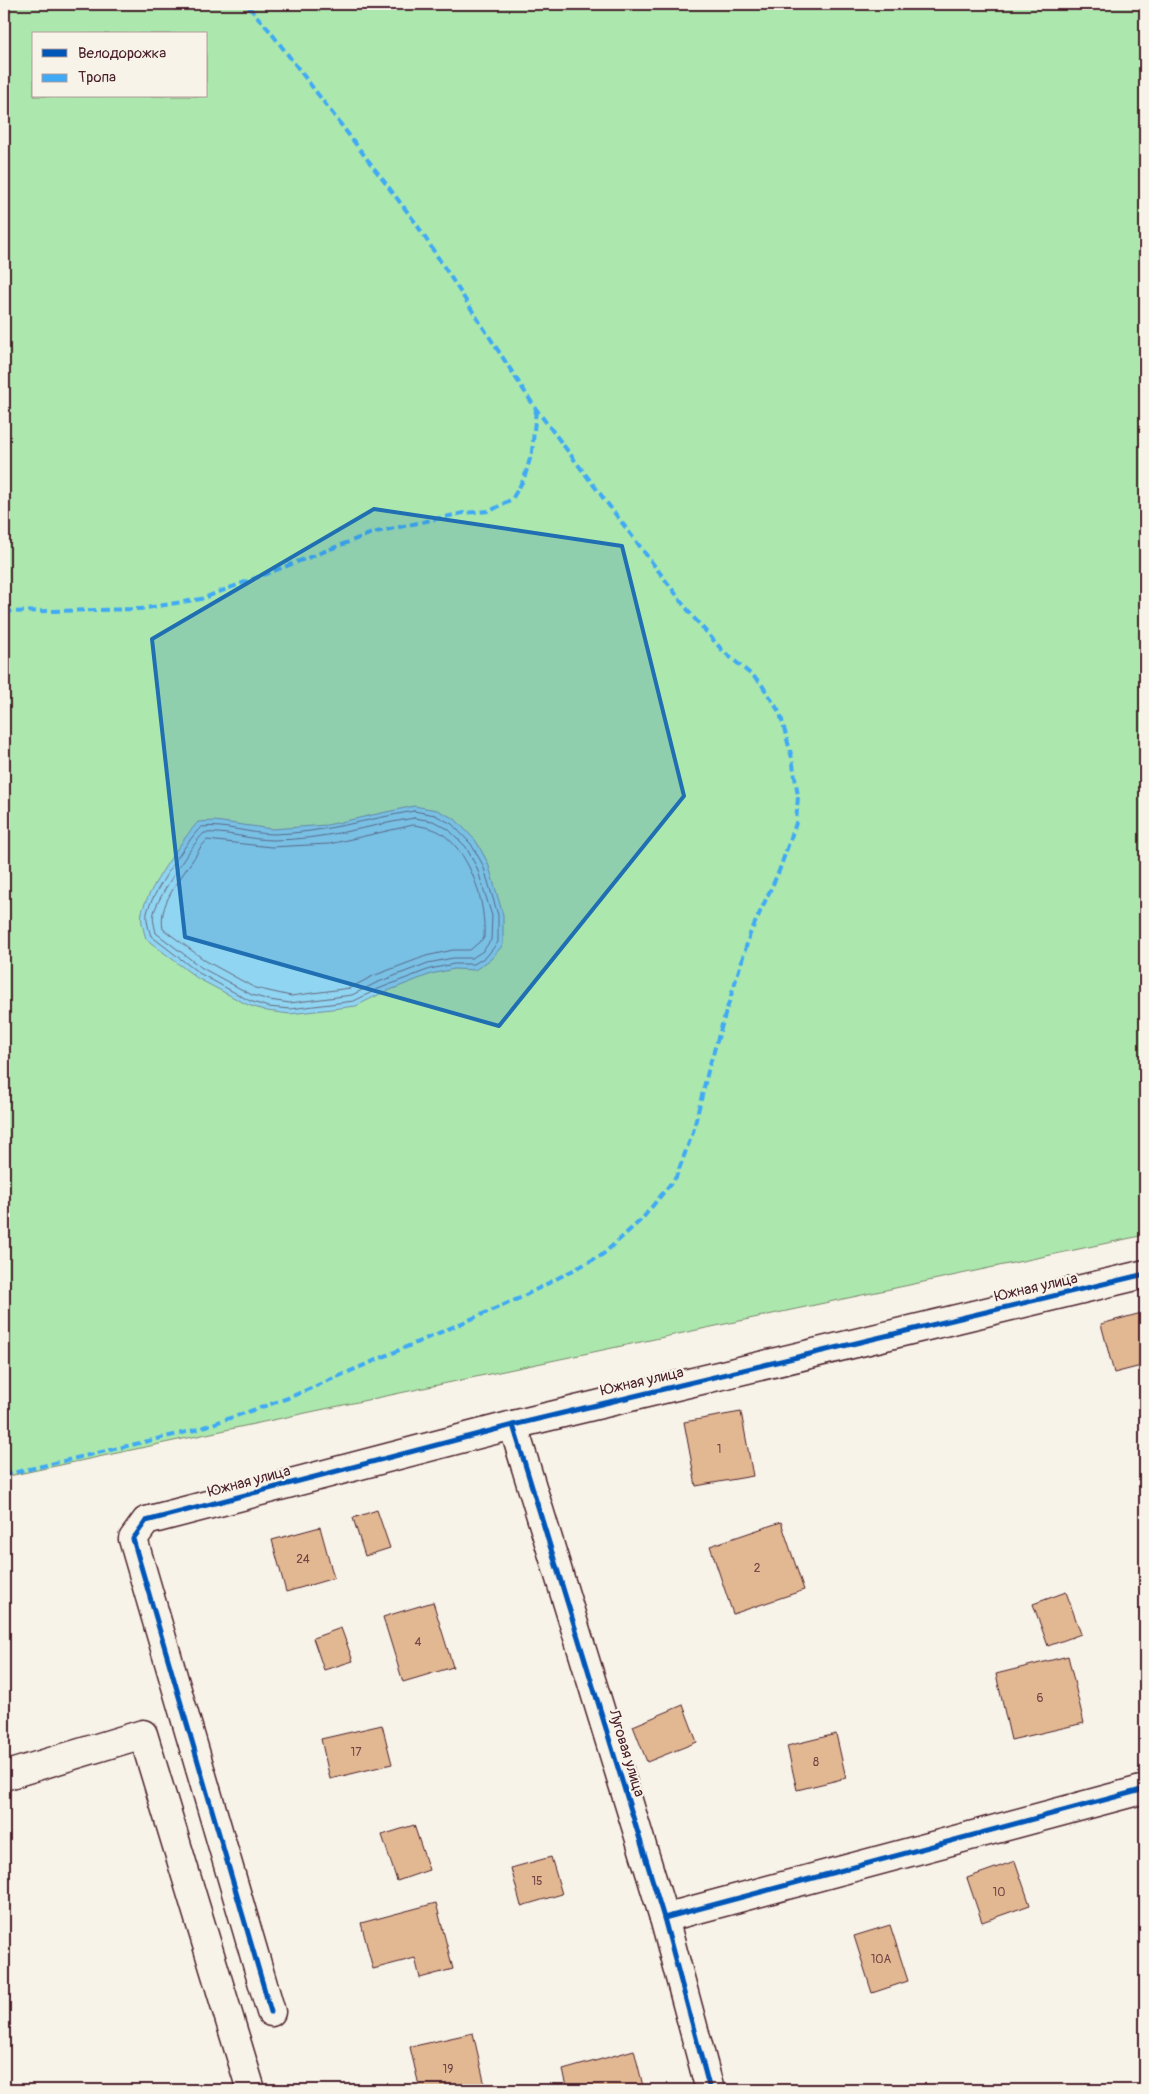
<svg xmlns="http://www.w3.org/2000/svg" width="1149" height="2094" viewBox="0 0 1149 2094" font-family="Pangolin,sans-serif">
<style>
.green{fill:#ace8ad;stroke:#7b846c;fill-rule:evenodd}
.water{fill:#90d5f2;stroke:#748ca2}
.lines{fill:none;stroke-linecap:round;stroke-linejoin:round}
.shore{stroke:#66687b;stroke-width:1}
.building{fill:#e2b893;stroke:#4a1f2b}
.minor-casing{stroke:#4a1f2b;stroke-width:31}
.minor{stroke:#f7f3e8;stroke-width:28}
.quiet{stroke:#3fa9f5;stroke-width:4;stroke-dasharray:8 4;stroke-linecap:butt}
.cycleway-casing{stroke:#f7f3e8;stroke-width:8}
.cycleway{stroke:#0057b8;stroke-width:5}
.marked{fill:#1f6fb2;fill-opacity:0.2;stroke:#1f6fb2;stroke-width:4;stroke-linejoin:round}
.labels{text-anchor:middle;stroke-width:4.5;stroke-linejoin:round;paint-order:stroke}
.number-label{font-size:12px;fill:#704545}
.street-label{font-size:15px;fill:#4a1f2b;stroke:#f7f3e8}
</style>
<rect width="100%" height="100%" fill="#f7f3e8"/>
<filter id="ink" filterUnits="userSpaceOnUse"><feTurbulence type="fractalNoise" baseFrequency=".02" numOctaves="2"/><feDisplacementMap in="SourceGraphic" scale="10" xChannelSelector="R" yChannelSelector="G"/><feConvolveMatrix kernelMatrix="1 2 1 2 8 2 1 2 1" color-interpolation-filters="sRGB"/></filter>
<g filter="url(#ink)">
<path class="green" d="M4,4h1141v1231l-1141,242zM34,34h172v62h-172z"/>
<path class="water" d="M414,806l23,4 18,9 21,22 12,22 15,52v30l-12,14 -16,11 -21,-1 -23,5 -51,20 -24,12 -66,8 -23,-3 -19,-6 -51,-27 -51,-39c-2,-8 -6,-19 -4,-27 5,-21 41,-74 56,-90l17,-1 57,8 55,-4z"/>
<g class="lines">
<g class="shore">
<path d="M414,811l21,4 17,9 19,20 12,21 15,50v27l-11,14 -13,8h-20l-24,5 -52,20 -24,12 -64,8 -22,-2 -18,-6 -51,-28 -48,-37c-2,-6 -5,-16 -4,-23 3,-16 42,-75 54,-86 24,-3 48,7 73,7 48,-1 93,-15 140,-23z"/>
<path d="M414,818l19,3 15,8 18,18 11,21 15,48 -1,24 -8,11 -11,7h-19l-25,5 -52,20 -24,12 -62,8 -21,-3 -17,-5 -50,-27 -46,-35c-1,-6 -4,-14 -2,-20 2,-13 39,-70 50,-80 23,-2 46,7 69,7 49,0 94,-14 141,-22z"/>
<path d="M414,825c11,2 21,3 30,10 28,22 42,68 40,103l-14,12h-17l-27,6 -53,20 -23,12 -59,8 -36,-8 -49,-27 -43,-32c-6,-29 24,-56 37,-81l7,-8 64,7 58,-3z"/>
</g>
</g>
<g class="building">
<path d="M1145,1312v53l-31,8 -13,-49z"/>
<path d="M741,1412l12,64 -57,10 -12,-64z"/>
<path d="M377,1510l13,38 -25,8 -12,-38z"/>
<path d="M781,1522l23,68 -71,24 -23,-68z"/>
<path d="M320,1527l14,51 -48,14 -14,-52z"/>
<path d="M1066,1592l15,42 -33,12 -15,-42z"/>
<path d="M433,1602l20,65 -50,15 -20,-65z"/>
<path d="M341,1628l12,33 -29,9 -11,-32z"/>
<path d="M1068,1656l16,67 -73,17 -15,-66z"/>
<path d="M683,1705l14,37 -50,20 -14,-36z"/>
<path d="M382,1725l10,39 -62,15 -9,-40z"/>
<path d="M836,1734l10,44 -49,12 -10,-44z"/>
<path d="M414,1825l15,45 -32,11 -15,-46z"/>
<path d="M551,1857l11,37 -41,12 -10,-38z"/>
<path d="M1015,1861l15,44 -48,17 -15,-44z"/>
<path d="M436,1903l17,66 -33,9 -5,-20 -42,11 -12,-46z"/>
<path d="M890,1925l18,56 -36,12 -18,-57z"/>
<path d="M473,2033l13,57h-66l-10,-43z"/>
<path d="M634,2050l10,40h-76l-5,-20z"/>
</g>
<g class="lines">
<g class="minor-casing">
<g id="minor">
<path d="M513,1425l151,493 46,172"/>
<path d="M4,1776l139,-42 108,356"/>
<path d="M664,1918l481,-129"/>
<path d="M271,2012l-138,-473 13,-18 367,-96 632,-151"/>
</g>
</g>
<use href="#minor" class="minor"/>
<g class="quiet">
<path d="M4,612l136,-3 61,-10 171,-66 91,-20 27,-2 22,-12 12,-20 8,-27 4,-43"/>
<path d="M4,1475l191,-45 93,-32 232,-100 82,-43 40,-36 34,-42 17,-45 16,-65 41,-133 29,-63 17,-48 2,-27 -6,-38 -12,-45 -20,-31 -37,-31 -29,-33 -158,-209 -121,-187 -146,-192 -23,-26"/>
</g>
<g class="cycleway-casing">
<g id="cycleway">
<path d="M513,1425l151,493 46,172"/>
<path d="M664,1918l481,-129"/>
<path d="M271,2012l-138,-473 13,-18 367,-96 632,-151"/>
</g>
</g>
<use href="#cycleway" class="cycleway"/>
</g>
</g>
<path class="marked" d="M374,509l248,37 62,250 -185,230 -314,-89 -33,-298z"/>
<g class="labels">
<g class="number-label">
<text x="719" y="1453">1</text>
<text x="303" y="1563">24</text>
<text x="757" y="1572">2</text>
<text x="418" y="1646">4</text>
<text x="1040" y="1702">6</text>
<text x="356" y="1756">17</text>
<text x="816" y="1766">8</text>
<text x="537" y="1885">15</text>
<text x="999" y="1896">10</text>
<text x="881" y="1963">10А</text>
<text x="448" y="2073">19</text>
</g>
<g class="street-label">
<text transform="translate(1036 1287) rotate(-13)" y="5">Южная улица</text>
<text transform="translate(642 1381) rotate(-13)" y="5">Южная улица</text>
<text transform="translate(249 1481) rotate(-15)" y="5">Южная улица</text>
<text transform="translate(627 1753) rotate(73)" y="5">Луговая улица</text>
</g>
</g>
<rect width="1149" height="2094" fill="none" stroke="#f7f3e8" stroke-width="20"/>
<rect x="10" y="10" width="1129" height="2074" fill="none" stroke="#4a1f2b" stroke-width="2" filter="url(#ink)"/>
<rect x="32" y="32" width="175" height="65" fill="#f7f3e8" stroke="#b29e9c"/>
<rect x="42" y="49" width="25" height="8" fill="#0057b8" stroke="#b29e9c"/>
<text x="78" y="58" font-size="15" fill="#4a1f2b">Велодорожка</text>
<rect x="42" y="74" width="25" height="8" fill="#3fa9f5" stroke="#b29e9c"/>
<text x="78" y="82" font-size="15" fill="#4a1f2b">Тропа</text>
</svg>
